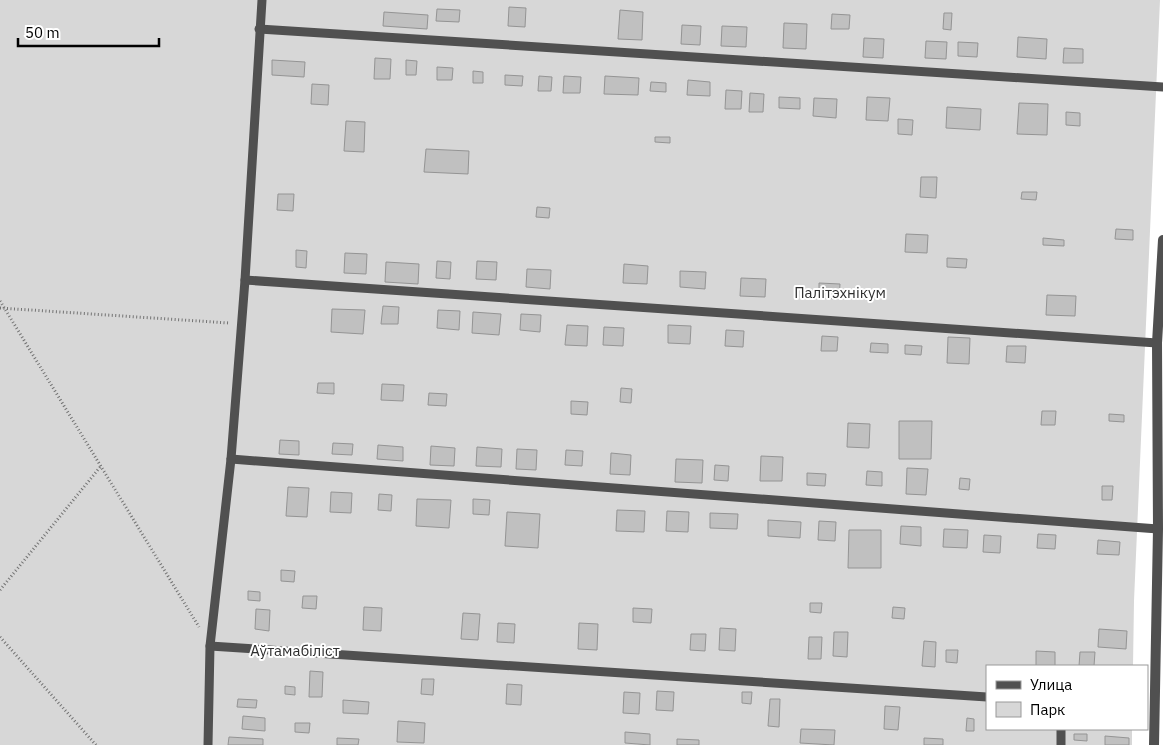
<svg xmlns="http://www.w3.org/2000/svg" width="1163" height="745" viewBox="0 0 1163 745" font-family="'IBM Plex Sans',sans-serif">
<style>
.green{fill:#d7d7d7}
.building{fill:#c0c0c0;stroke:#949494}
.lines{fill:none;stroke-linecap:round;stroke-linejoin:round}
.path{stroke:#727272;stroke-width:3;stroke-dasharray:1 2.5;stroke-linecap:butt}
.service{stroke:#505050;stroke-width:9}
.minor{stroke:#505050;stroke-width:10}
.labels{text-anchor:middle;stroke-width:4;stroke-linejoin:round;paint-order:stroke}
.park-label{font-size:15px;fill:#2e2e2e;stroke:#fff}
</style>
<rect width="100%" height="100%" fill="#fff"/>
<path class="green" d="M0,0h1160l-26,601 -1,65h-146v63h145v16h-1132z"/>
<g class="building">
<path d="M509,7l17,1 -1,19 -17,-1z"/>
<path d="M437,9l23,1 -1,12 -23,-1z"/>
<path d="M620,10l23,2 -1,28 -24,-1z"/>
<path d="M384,12l44,3 -1,14 -44,-3z"/>
<path d="M944,13h8l-1,17 -8,-1z"/>
<path d="M832,14l18,1 -1,14h-18z"/>
<path d="M784,23l23,1 -1,25 -23,-1z"/>
<path d="M682,25l19,1 -1,19 -19,-1z"/>
<path d="M722,26l25,1 -1,20 -25,-1z"/>
<path d="M1018,37l29,2 -1,20 -29,-2z"/>
<path d="M864,38l20,1 -1,19 -20,-1z"/>
<path d="M926,41l21,1 -1,17 -21,-1z"/>
<path d="M958,42l20,1 -1,14 -19,-1z"/>
<path d="M1064,48l19,1v14h-20z"/>
<path d="M375,58l16,1 -1,20h-16z"/>
<path d="M272,60l33,2 -1,15 -32,-2z"/>
<path d="M406,60l11,1 -1,14h-10z"/>
<path d="M437,67l16,1 -1,12h-15z"/>
<path d="M473,71l10,1v11h-10z"/>
<path d="M505,75l18,1 -1,10 -17,-1z"/>
<path d="M539,76l13,1 -1,14h-13z"/>
<path d="M564,76l17,1 -1,16h-17z"/>
<path d="M605,76l34,2 -1,17 -34,-1z"/>
<path d="M688,80l22,2v14l-23,-1z"/>
<path d="M651,82l15,1v9l-16,-1z"/>
<path d="M312,84l17,1 -1,20 -17,-1z"/>
<path d="M726,90l16,1 -1,18h-16z"/>
<path d="M750,93l14,1 -1,18h-14z"/>
<path d="M779,97l21,1v11l-21,-1z"/>
<path d="M867,97l23,1 -2,23 -22,-1z"/>
<path d="M814,98l23,1 -1,19 -23,-2z"/>
<path d="M1019,103l29,1 -1,31 -30,-1z"/>
<path d="M947,107l34,2 -1,21 -34,-2z"/>
<path d="M1066,112l14,1v13l-14,-1z"/>
<path d="M898,119l15,1 -1,15 -14,-1z"/>
<path d="M346,121l19,1 -1,30 -20,-1z"/>
<path d="M655,137h15v6l-15,-1z"/>
<path d="M426,149l43,2 -1,23 -44,-2z"/>
<path d="M921,177h16l-1,21 -16,-1z"/>
<path d="M1022,192h15l-1,8 -15,-1z"/>
<path d="M278,194h16l-1,17 -16,-1z"/>
<path d="M537,207l13,1 -1,10 -13,-1z"/>
<path d="M1116,229l17,1v10l-18,-1z"/>
<path d="M906,234l22,1 -1,18 -22,-1z"/>
<path d="M1043,238l21,2v6l-21,-1z"/>
<path d="M296,250l11,1 -1,17 -10,-1z"/>
<path d="M345,253l22,1 -1,20 -22,-1z"/>
<path d="M947,258l20,1 -1,9 -19,-1z"/>
<path d="M437,261l14,1 -1,17 -14,-1z"/>
<path d="M477,261l20,1 -1,18 -20,-1z"/>
<path d="M386,262l33,2 -1,20 -33,-2z"/>
<path d="M624,264l24,2 -1,18 -24,-1z"/>
<path d="M527,269l24,1 -1,19 -24,-2z"/>
<path d="M680,271l26,1 -1,17 -25,-2z"/>
<path d="M741,278l25,1 -1,18 -25,-1z"/>
<path d="M819,283l21,1 -1,15 -20,-1z"/>
<path d="M1047,295l29,1 -1,20 -29,-1z"/>
<path d="M383,306l16,1 -1,17h-17z"/>
<path d="M332,309l33,1 -2,24 -32,-2z"/>
<path d="M438,310l22,1 -1,19 -22,-2z"/>
<path d="M473,312l28,2 -2,21 -27,-2z"/>
<path d="M521,314l20,1 -1,17 -20,-2z"/>
<path d="M567,325l21,1 -1,20 -22,-1z"/>
<path d="M668,325l23,1 -1,18 -22,-1z"/>
<path d="M604,327l20,1 -1,18 -20,-1z"/>
<path d="M726,330l18,1 -1,16 -18,-1z"/>
<path d="M822,336l16,1 -1,14h-16z"/>
<path d="M948,337l22,1 -1,26 -22,-1z"/>
<path d="M871,343l17,1v9l-18,-1z"/>
<path d="M905,345l17,1 -1,9 -16,-1z"/>
<path d="M1007,346h19l-1,17 -19,-1z"/>
<path d="M318,383h16v11l-17,-1z"/>
<path d="M382,384l22,1 -1,16 -22,-1z"/>
<path d="M621,388l11,1 -1,14 -11,-1z"/>
<path d="M429,393l18,1 -1,12 -18,-1z"/>
<path d="M571,401l17,1 -1,13 -16,-1z"/>
<path d="M1042,411h14l-1,14h-14z"/>
<path d="M1109,414l15,1v7l-15,-1z"/>
<path d="M899,421h33l-1,38h-32z"/>
<path d="M848,423l22,1 -1,24 -22,-1z"/>
<path d="M280,440l19,1v14l-20,-1z"/>
<path d="M333,443l20,1 -1,11 -20,-1z"/>
<path d="M378,445l25,2v14l-26,-2z"/>
<path d="M431,446l24,2 -1,18 -24,-1z"/>
<path d="M477,447l25,2 -1,18 -25,-1z"/>
<path d="M517,449l20,1 -1,20 -20,-1z"/>
<path d="M566,450l17,1 -1,15 -17,-1z"/>
<path d="M611,453l20,2 -1,20 -20,-1z"/>
<path d="M761,456l22,1 -1,24h-22z"/>
<path d="M676,459l27,1 -1,23 -27,-1z"/>
<path d="M715,465l14,1 -1,15 -14,-1z"/>
<path d="M907,468l21,1 -2,26 -20,-1z"/>
<path d="M867,471l15,1v14l-16,-1z"/>
<path d="M807,473l19,1 -1,12 -18,-1z"/>
<path d="M960,478l10,1 -1,11 -10,-1z"/>
<path d="M1102,486h11l-1,14h-10z"/>
<path d="M288,487l21,1 -2,29 -21,-1z"/>
<path d="M331,492l21,1 -1,20 -21,-1z"/>
<path d="M379,494l13,1 -1,16 -13,-1z"/>
<path d="M417,499l34,1 -2,28 -33,-2z"/>
<path d="M473,499l17,1 -1,15 -16,-1z"/>
<path d="M617,510l28,1 -1,21 -28,-1z"/>
<path d="M667,511l22,1 -1,20 -22,-1z"/>
<path d="M507,512l33,2 -2,34 -33,-2z"/>
<path d="M710,513l28,1 -1,15 -27,-1z"/>
<path d="M768,520l33,2 -1,16 -32,-2z"/>
<path d="M819,521l17,1 -1,19 -17,-1z"/>
<path d="M901,526l20,1v19l-21,-2z"/>
<path d="M944,529l24,1 -1,18 -24,-1z"/>
<path d="M849,530h32v38h-33z"/>
<path d="M1038,534l18,1 -1,14 -18,-1z"/>
<path d="M984,535l17,1 -1,17 -17,-1z"/>
<path d="M1098,540l22,2 -1,13 -22,-1z"/>
<path d="M281,570l14,1 -1,11 -13,-1z"/>
<path d="M248,591l12,1v9l-12,-1z"/>
<path d="M303,596h14l-1,13 -14,-1z"/>
<path d="M810,603h12l-1,10 -11,-1z"/>
<path d="M364,607l18,1 -1,23 -18,-1z"/>
<path d="M893,607l12,1 -1,11 -12,-1z"/>
<path d="M633,608l19,1 -1,14 -18,-1z"/>
<path d="M256,609l14,1 -1,21 -14,-2z"/>
<path d="M463,613l17,1 -2,26 -17,-1z"/>
<path d="M498,623l17,1 -1,19 -17,-1z"/>
<path d="M579,623l19,1 -1,26 -19,-1z"/>
<path d="M720,628l16,1 -1,22 -16,-1z"/>
<path d="M1099,629l28,2 -1,18 -28,-2z"/>
<path d="M834,632h14l-1,25 -14,-1z"/>
<path d="M691,634h15l-1,17 -15,-1z"/>
<path d="M809,637h13l-1,22h-13z"/>
<path d="M924,641l12,1 -1,25 -13,-1z"/>
<path d="M946,650h12l-1,13 -11,-1z"/>
<path d="M1036,651l19,1v14h-19z"/>
<path d="M1080,652h15l-1,14h-15z"/>
<path d="M310,671l13,1 -1,25h-13z"/>
<path d="M422,679h12l-1,16 -12,-1z"/>
<path d="M507,684l15,1 -1,20 -15,-1z"/>
<path d="M285,686l10,1v8l-10,-1z"/>
<path d="M657,691l17,1 -1,19 -17,-1z"/>
<path d="M624,692l16,1 -1,21 -16,-1z"/>
<path d="M742,692h10l-1,12 -9,-1z"/>
<path d="M238,699l19,1 -1,8 -19,-1z"/>
<path d="M770,699h10l-1,28 -11,-1z"/>
<path d="M343,700l26,2 -1,12 -25,-1z"/>
<path d="M885,706l15,1 -2,23 -14,-1z"/>
<path d="M243,716l22,2v13l-23,-2z"/>
<path d="M967,718l7,1v12h-8z"/>
<path d="M398,721l27,2 -1,20 -27,-1z"/>
<path d="M295,723h15l-1,10 -14,-1z"/>
<path d="M801,729l34,1 -1,15 -34,-2z"/>
<path d="M625,732l25,2v11l-25,-2z"/>
<path d="M1074,734h13v7l-13,-1z"/>
<path d="M1105,736l24,2v7h-24z"/>
<path d="M229,737l34,2v6h-35z"/>
<path d="M337,738l22,1 -1,6h-21z"/>
<path d="M924,738l19,1v6h-19z"/>
<path d="M677,739l22,1v5h-22z"/>
</g>
<g class="lines">
<g class="path">
<path d="M0,301l199,326"/>
<path d="M0,308l229,15"/>
<path d="M0,590l101,-124"/>
<path d="M0,637l96,108"/>
</g>
<g class="service">
<path d="M259,29l904,58"/>
<path d="M245,280l912,63"/>
<path d="M231,459l927,70"/>
<path d="M210,646l777,51"/>
<path d="M208,745l2,-99 21,-187 14,-179 17,-280"/>
<path d="M1061,745v-16"/>
</g>
<path class="minor" d="M1154,745l4,-216 -1,-186 6,-103"/>
</g>
<g class="labels">
<g class="park-label">
<text x="840" y="298">Палітэхнікум</text>
<text x="295" y="656">Аўтамабіліст</text>
</g>
</g>
<rect x="986" y="665" width="162" height="65" fill="#ffffff" stroke="#999999"/>
<rect x="996" y="681" width="25" height="8" fill="#505050" stroke="#999999"/>
<text x="1030" y="690" font-size="15" fill="#000000">Улица</text>
<rect x="996" y="702" width="25" height="15" fill="#d7d7d7" stroke="#999999"/>
<text x="1030" y="715" font-size="15" fill="#000000">Парк</text>
<path d="M18 38v8h141v-8" fill="none" stroke="#000000" stroke-width="2.5"/>
<text x="25" y="38" font-size="15" fill="#000000" stroke="#ffffff" stroke-width="4" paint-order="stroke">50 m</text>
</svg>
